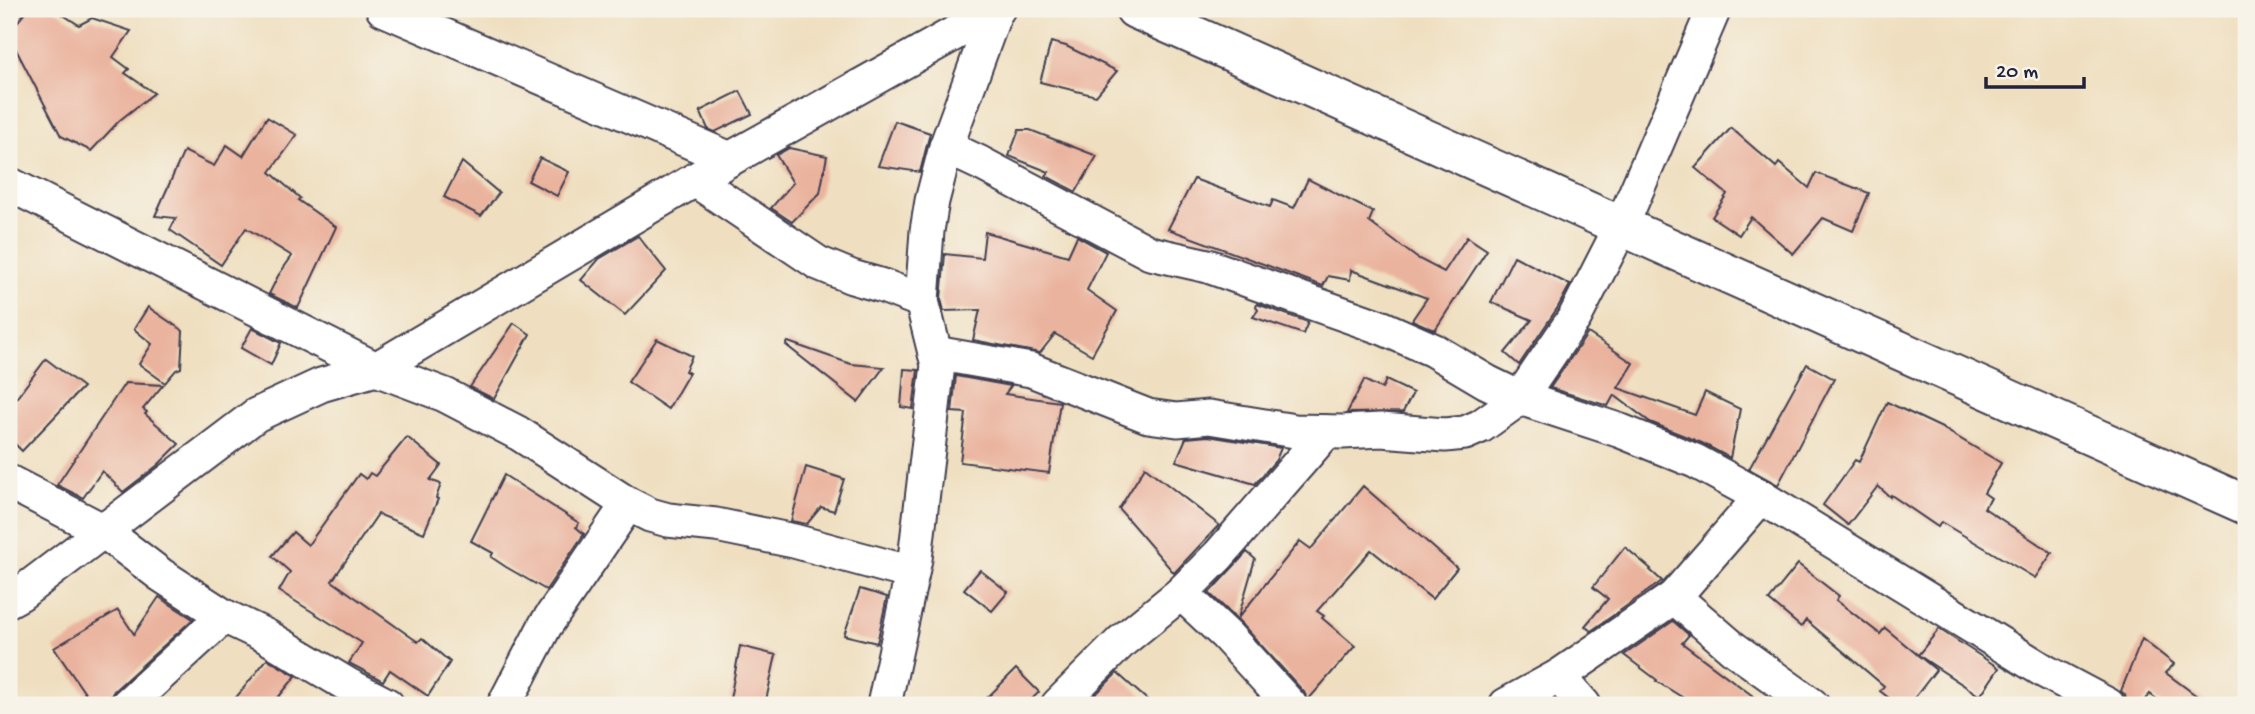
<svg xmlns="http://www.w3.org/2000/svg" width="2255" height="714" viewBox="0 0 2255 714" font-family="'Gochi Hand',sans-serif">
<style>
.building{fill:#eab39e}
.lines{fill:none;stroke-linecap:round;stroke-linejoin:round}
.street-casing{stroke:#413e4f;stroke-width:37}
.secondary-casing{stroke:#413e4f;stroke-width:42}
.street{stroke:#fff;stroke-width:33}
.secondary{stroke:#fff;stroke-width:38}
</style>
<rect width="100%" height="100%" fill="#f7f3e8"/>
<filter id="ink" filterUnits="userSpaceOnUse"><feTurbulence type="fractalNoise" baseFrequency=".0143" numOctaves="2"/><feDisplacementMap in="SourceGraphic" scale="14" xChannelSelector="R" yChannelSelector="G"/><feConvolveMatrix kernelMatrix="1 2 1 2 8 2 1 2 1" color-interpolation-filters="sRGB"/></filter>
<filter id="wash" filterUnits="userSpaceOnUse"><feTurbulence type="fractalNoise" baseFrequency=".00686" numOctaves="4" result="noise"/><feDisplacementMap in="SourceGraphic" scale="28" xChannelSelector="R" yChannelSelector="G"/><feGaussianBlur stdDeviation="1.57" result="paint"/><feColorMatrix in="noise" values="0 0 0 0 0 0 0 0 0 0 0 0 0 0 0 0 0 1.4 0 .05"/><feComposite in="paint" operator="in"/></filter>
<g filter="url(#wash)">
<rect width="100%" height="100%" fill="#efdfc0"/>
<g id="blocks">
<g class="building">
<path d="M28,9h26l25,16 13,-7 39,13 -18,26 16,12 -4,4 29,20 -34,27 -29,31 -30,-15 -52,-100v-4z"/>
<path d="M1051,42l15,4 51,25 -21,25 -56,-14z"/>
<path d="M740,91l12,23 -37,18 -7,-3 -8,-18z"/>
<path d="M267,117l30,18 -27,37 30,26 -2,2 38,27 -38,81 -29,-14 9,-18 14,-20 -46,-28 -25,37 -51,-35 6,-12 -21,-2 29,-65 30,15 13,-21 16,11z"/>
<path d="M895,121l35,12 -10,39 -42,-6z"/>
<path d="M1731,128l45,39 3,-4 30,25 7,-15 53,20 -16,38 -30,-13 -30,36 -42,-37 -12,18 -27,-18 15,-23 -32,-26z"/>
<path d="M1019,130h11l67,26 -21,36 -30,-16 3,-4 -40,-16z"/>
<path d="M789,148l38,8 -7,37 -28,29 -21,-14 22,-25 -17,-28z"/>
<path d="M540,158l29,14 -12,24 -29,-15z"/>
<path d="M462,162l37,31 -18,23 -37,-19z"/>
<path d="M1194,179l76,28 3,-7 21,8 14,-29 65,33 -4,10 48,36 27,14 23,-35 20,13 -52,80 -23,-10 15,-22 -76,-28 -1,10 -22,-4 -5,10 -155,-57z"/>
<path d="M985,232l83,24 9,-20 29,16 -19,38 30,21 -25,44 -37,-21 -15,19 -67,-13 7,-30 -36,1 -3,-12 4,-45 37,4z"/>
<path d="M638,236l28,35 -41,44 -44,-35 18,-21z"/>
<path d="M1514,256l56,29 -12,22 -39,58 -14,-12 27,-33 -41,-18z"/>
<path d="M1257,304l51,18 -5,12 -50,-17 5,-7 -2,-3z"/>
<path d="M148,307l35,24 -2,37 -5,2 -11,13 -26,-19 13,-20 -18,-15z"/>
<path d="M514,323l16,11 -36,65 -24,-12z"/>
<path d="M252,328l29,15 -10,22 -30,-17z"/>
<path d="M1588,333l45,30 -15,25 77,27 10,-23 35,17 -10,49 -28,-15 -52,-21 -36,-27 -6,11 -58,-18z"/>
<path d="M657,339l35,17 -7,15 4,2 -21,36 -40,-27z"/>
<path d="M788,342l63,22 33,3 -26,35 -72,-57z"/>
<path d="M46,359l37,28 -61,64 -13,-13v-30z"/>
<path d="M1807,364l27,15 -56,106 -29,-16z"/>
<path d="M904,369l14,1 -5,39 -12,-2z"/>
<path d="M956,376l55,10 -6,8 55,8 -11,71 -89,-11 6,-49 -14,-1z"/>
<path d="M1364,380l18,9 4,-9 27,13 -10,19 -56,1z"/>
<path d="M125,383l38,2 -20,24 4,3 -2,2 34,30 -21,21 -35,27 -21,-21 -19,27 -26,-13z"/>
<path d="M1887,402l55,26 59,35 -17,30 7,5 -7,10 68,45 -17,25 -94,-56 -3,5 -47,-32 -1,2 -12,-11 -30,39 -25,-20 32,-45 4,2z"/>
<path d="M1208,436l73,12 -5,12 -21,24 -79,-23 10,-23z"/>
<path d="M407,437l34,28 -11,15 11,4 -5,14 2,1 -14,34 -46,-19 -46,67 86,61 4,-4 28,24 -22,34 -38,-26 -7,11 -34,-18 13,-20 -83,-52 11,-19 -18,-16 21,-24 15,13 51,-71 7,5 4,-6 5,3z"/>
<path d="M806,467l38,12 -10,32 -13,-4 -14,17 -16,-3z"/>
<path d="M1145,467l74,58 -45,48 -55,-64z"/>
<path d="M504,475l75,48 -3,4 8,7 -38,56 -40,-23 -15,-10 2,-4 -22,-12z"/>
<path d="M1363,486l94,82 -25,31 -61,-49 -54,61 7,5 -2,2 33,28 -47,54 -4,-8 -64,-70 -31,-29 38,-41 8,7 -17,59 62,-77 11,8z"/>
<path d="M1625,547l26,22 -1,1 12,11 -71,50 -6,-5 23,-27 -15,-12z"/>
<path d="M1798,564l41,32 -3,4 44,34 5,-6 51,42 -27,35h-11l-18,-14 4,-5 -78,-66 -5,7 -32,-27z"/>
<path d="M980,570l28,22 -16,19 -28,-22z"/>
<path d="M860,589l27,8 -10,46 -33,-8z"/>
<path d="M159,597l34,22 -79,72 -5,8 -1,6h-15l-39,-57 64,-38 16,24z"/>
<path d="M1673,621l16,14 -7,8 83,62h-70l-39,-24 1,-1 -33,-25z"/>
<path d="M1939,629l60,39 -19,28 -62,-41z"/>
<path d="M2142,639l32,25 -8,9 43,32h-45l-14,-11 -9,11h-14l-2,-10 -4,-4z"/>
<path d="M740,646l36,9 -11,50h-23l-12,-6z"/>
<path d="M267,659l29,17 -24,29h-42z"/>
<path d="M1016,669l23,23 -13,13h-46z"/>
<path d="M1117,673l36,32h-48l-11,-9z"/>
</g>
</g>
</g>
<g filter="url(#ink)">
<use href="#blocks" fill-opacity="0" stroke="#413e4f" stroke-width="2"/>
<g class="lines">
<g class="street-casing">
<g id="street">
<path d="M383,9l347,150"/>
<path d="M946,147l34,16 170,90 58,13 175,62 50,22 54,32 33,16 101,33 74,30 66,36 285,175 62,33"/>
<path d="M695,180l123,83 34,14 31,9 39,15"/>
<path d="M9,184l367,185 69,26 73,38 110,71 22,11 18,5 48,5 78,16 118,32"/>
<path d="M935,353l96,17 117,46 29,4 32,-3 86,14 48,1 38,-2 64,5 20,-2 16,-7 39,-28 55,-81 46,-90 93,-218"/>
<path d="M9,482l93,48 59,45 63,41 42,20 82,49 39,20"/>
<path d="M1181,593l45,42 64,70"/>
<path d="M1674,597l59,51 79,57"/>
<path d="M9,600l11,-6 236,-179 65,-30 55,-16 354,-210 268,-150"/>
<path d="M1559,676l25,29"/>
<path d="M127,705l97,-89"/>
<path d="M504,705l41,-79 83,-122"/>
<path d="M884,705l31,-146 23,-194 -16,-64 5,-70 5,-30 14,-54 50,-137"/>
<path d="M1058,705l64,-64 59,-48 38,-38 107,-123"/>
<path d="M1506,705l53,-29 115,-79 87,-100"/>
</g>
</g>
<g class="secondary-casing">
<path id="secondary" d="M1135,9l1111,496"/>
</g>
<use href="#street" class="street"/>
<use href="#secondary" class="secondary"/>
</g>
</g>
<rect width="2255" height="714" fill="none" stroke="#f7f3e8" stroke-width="35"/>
<path d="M1986 77v10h98v-10" fill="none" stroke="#22223b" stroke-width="3.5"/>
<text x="1996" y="77" font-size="21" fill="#22223b" stroke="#f7f3e8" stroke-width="5" paint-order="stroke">20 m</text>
</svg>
